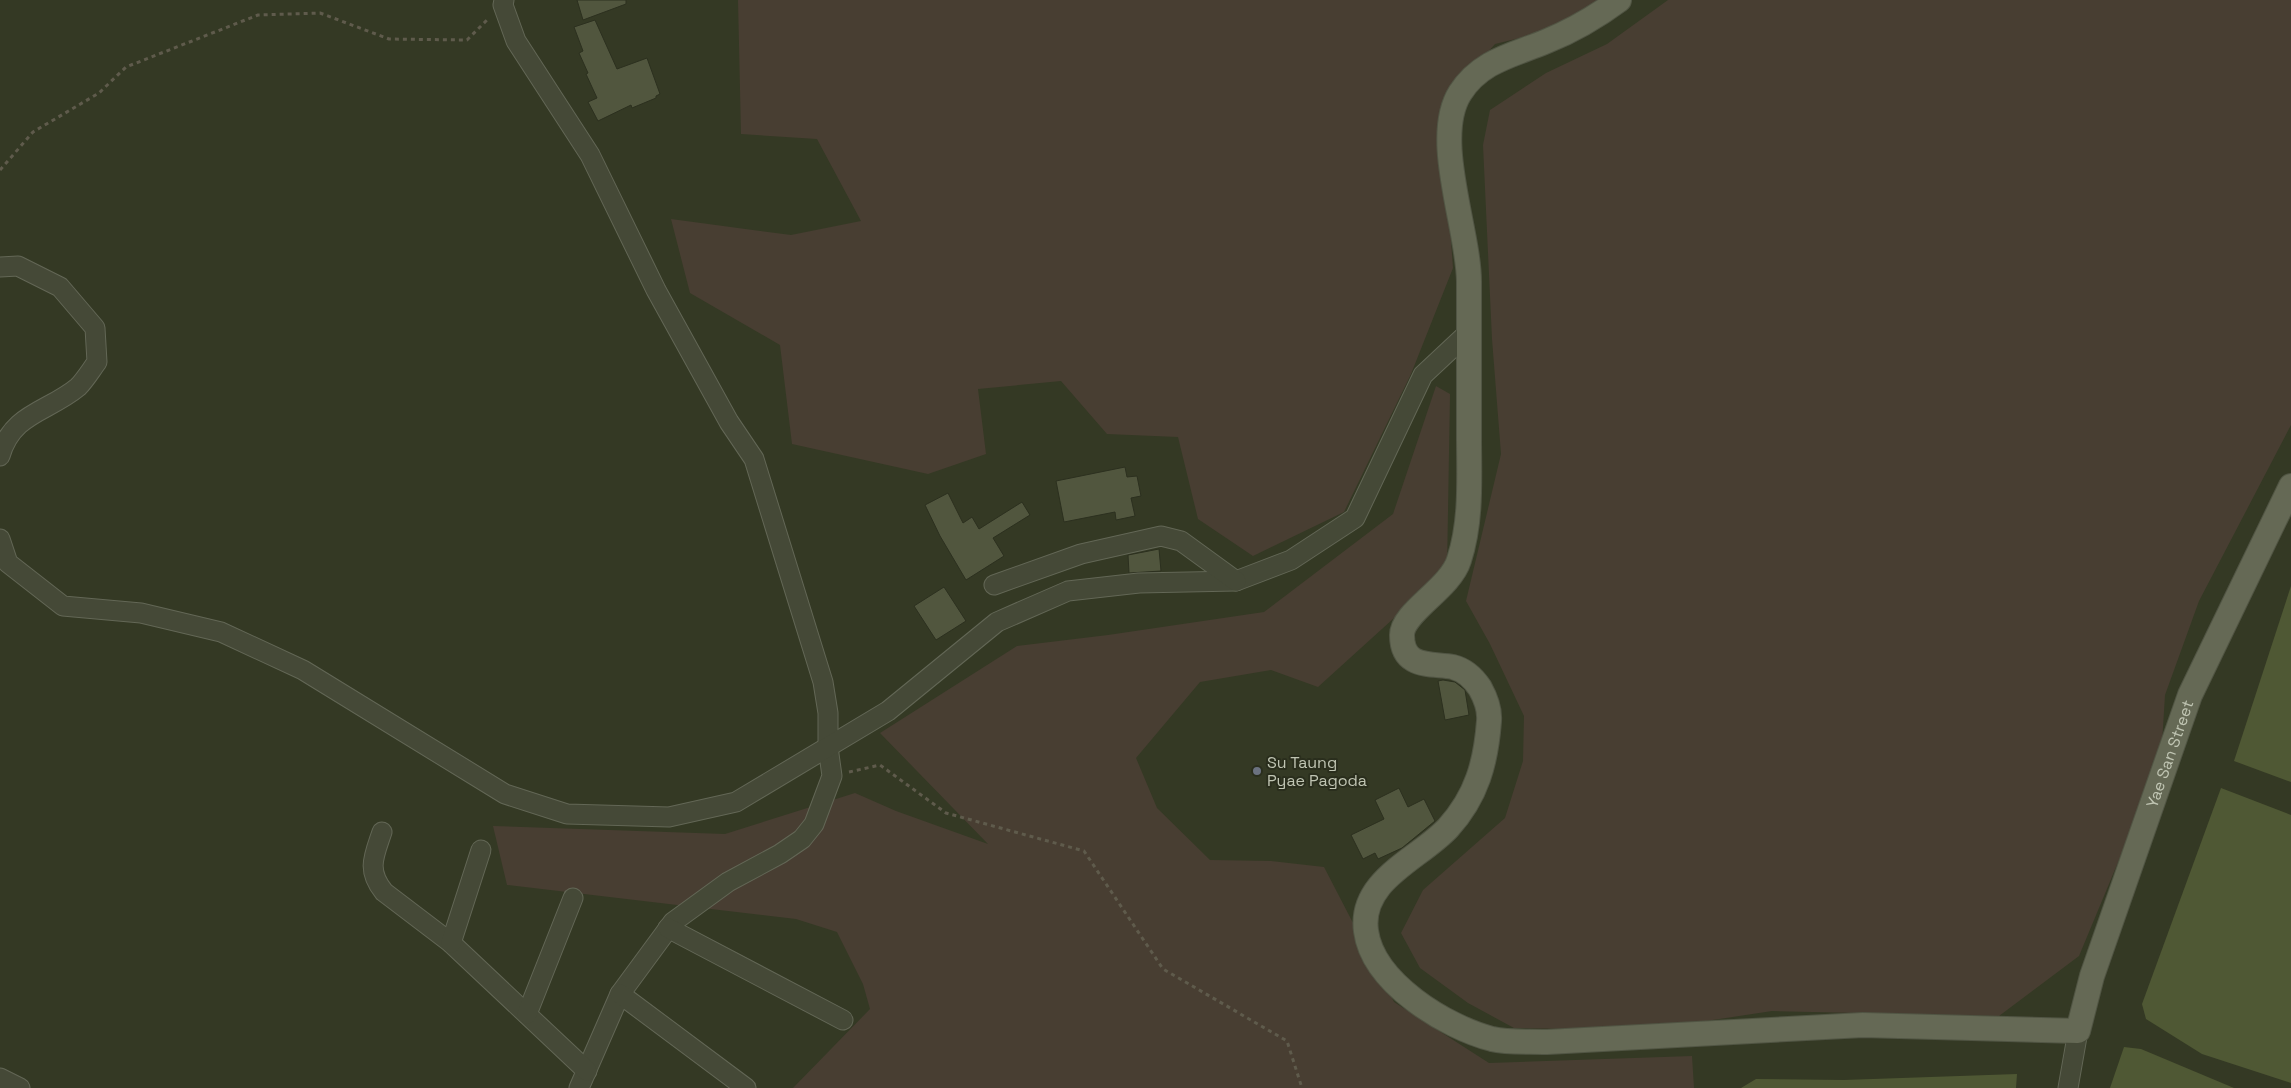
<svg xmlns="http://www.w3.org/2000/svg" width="2291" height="1088" viewBox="0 0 2291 1088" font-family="'Space Grotesk',sans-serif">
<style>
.green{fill:#483e32}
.water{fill:#4f5834}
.building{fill:#51563e;stroke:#2c301f}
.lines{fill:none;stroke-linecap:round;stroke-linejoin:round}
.minor-casing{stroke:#636756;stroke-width:21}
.major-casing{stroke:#515544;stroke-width:26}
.path{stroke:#5f5b4c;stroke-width:3;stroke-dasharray:4 4;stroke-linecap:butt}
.minor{stroke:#454937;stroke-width:19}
.major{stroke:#656955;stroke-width:24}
.worship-dot{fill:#6b7280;stroke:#2a2e1d;stroke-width:2}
.labels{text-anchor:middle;stroke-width:4;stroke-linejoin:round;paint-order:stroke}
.street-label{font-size:16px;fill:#c0c5b3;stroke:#2a2e1d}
.poi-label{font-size:16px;fill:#c0c5b3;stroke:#2a2e1d;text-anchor:start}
</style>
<rect width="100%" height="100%" fill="#343924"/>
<g class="green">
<path d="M738,0h865l-41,28 -67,16 -54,61 12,163 -42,106 -67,138 -91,44 -55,-37 -20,-82 -71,-3 -46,-53 -83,8 8,65 -58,20 -136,-30 -12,-99 -90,-52 -19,-74 120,16 70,-14 -44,-82 -76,-5z"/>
<path d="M1668,0h623v425l-92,176 -34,94 -4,64 -82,197 -80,60 -227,-5 -125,19 -133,-2 -46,-25 -48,-35 -19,-35 22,-43 82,-72 18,-57 1,-45 -34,-72 -24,-43 35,-147 -9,-115 -9,-194 7,-35 56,-37 61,-29z"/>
<path d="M1436,386l14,8 -3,176 -129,117 -47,-17 -71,12 -64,76 21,50 53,52 61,1 53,6 70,135 95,61 203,-7 2,32h-901l77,-79 -7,-25 -26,-52 -41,-13 -289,-34 -14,-59 232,8 130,-41 41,18 92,33 -108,-111 137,-87 91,-11 156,-23 129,-98z"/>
</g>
<g class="water">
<path d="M2291,586v196l-57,-21z"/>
<path d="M2221,788l70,27v268l-89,-29 -56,-35 -4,-15z"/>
<path d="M2124,1047l17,2 93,39h-124z"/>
<path d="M2017,1074l-1,14h-275l15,-9 88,1z"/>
</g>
<g class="building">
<path d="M577,0h49v4l-43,16z"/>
<path d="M595,20l22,49 30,-11 13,36 -4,2v2l-24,10 -1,-3 -33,16 -10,-19 9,-4 -11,-24 2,-1 -9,-20 4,-2 -9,-24z"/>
<path d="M1125,467l2,10 10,-1 4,20 -10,2 4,18 -19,4 -1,-8 -51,10 -8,-41z"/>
<path d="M948,493l15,30 9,-6 7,12 43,-27 8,13 -37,23 11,18 -38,24 -26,-44 -15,-31z"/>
<path d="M1159,549l2,22 -32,2 -1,-18z"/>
<path d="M944,587l22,34 -30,19 -22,-34z"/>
<path d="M1443,680l12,2 10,8 4,25 -24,5 -7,-39z"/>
<path d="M1399,788l9,19 16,-8 11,22 -33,27 -24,11 -3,-6 -12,6 -12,-24 33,-16 -9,-19z"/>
</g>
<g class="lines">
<g class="minor-casing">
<g id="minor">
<path d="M504,0l-1,5 13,36 74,114 66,135 73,132 25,37 69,223 5,31v34l4,29 -18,48 -12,15 -22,15 -52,28 -55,40 -53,72 -41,94"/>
<path d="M0,267l18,-1 42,21 35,41 2,34c-6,8 -12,18 -19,25 -30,25 -66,26 -78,69"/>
<path d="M0,539l8,24 55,43 78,7 80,19 82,38 202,124 62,20 102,3 67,-15 152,-91 109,-89 71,-31 71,-8 97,-2 55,-21 64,-42 68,-143 46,-43"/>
<path d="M994,585l87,-31 80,-18 20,5 55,40"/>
<path d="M382,832c-8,24 -16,38 2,60l67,51 136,128"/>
<path d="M668,928l175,92"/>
<path d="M451,943l30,-93"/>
<path d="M620,994l126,94"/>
<path d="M527,1014l46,-116"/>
<path d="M0,1078l20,10"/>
<path d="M2068,1088l10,-57"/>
</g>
</g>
<g class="major-casing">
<g id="major">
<path id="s1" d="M1619,0c-23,17 -45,30 -72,41 -33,14 -66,19 -87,52 -29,46 10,139 9,191 0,51 0,101 0,152 0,42 3,84 -10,124 -9,29 -57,52 -57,75 0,34 29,28 51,32 12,3 21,12 27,21 5,9 10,22 9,33 -3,41 -12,75 -41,107 -29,31 -89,52 -82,103 7,52 80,96 126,108 17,4 37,2 55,3l316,-17 215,6 14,-55 98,-281 101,-209"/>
</g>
</g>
<g class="path">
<path d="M0,170l33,-38 66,-39 27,-26 132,-52 62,-2 69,26 78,1 22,-22"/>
<path d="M849,772l31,-7 66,48 138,38 79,118 124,72 15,47"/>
</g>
<use href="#minor" class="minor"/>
<use href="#major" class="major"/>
</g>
<circle class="worship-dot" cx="1257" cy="771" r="5"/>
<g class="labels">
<g class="street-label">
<text dy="6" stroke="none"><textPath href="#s1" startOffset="2200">Yae San Street</textPath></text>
</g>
<g class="poi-label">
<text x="1267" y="768">Su Taung<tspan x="1267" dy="18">Pyae Pagoda</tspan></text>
</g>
</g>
</svg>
